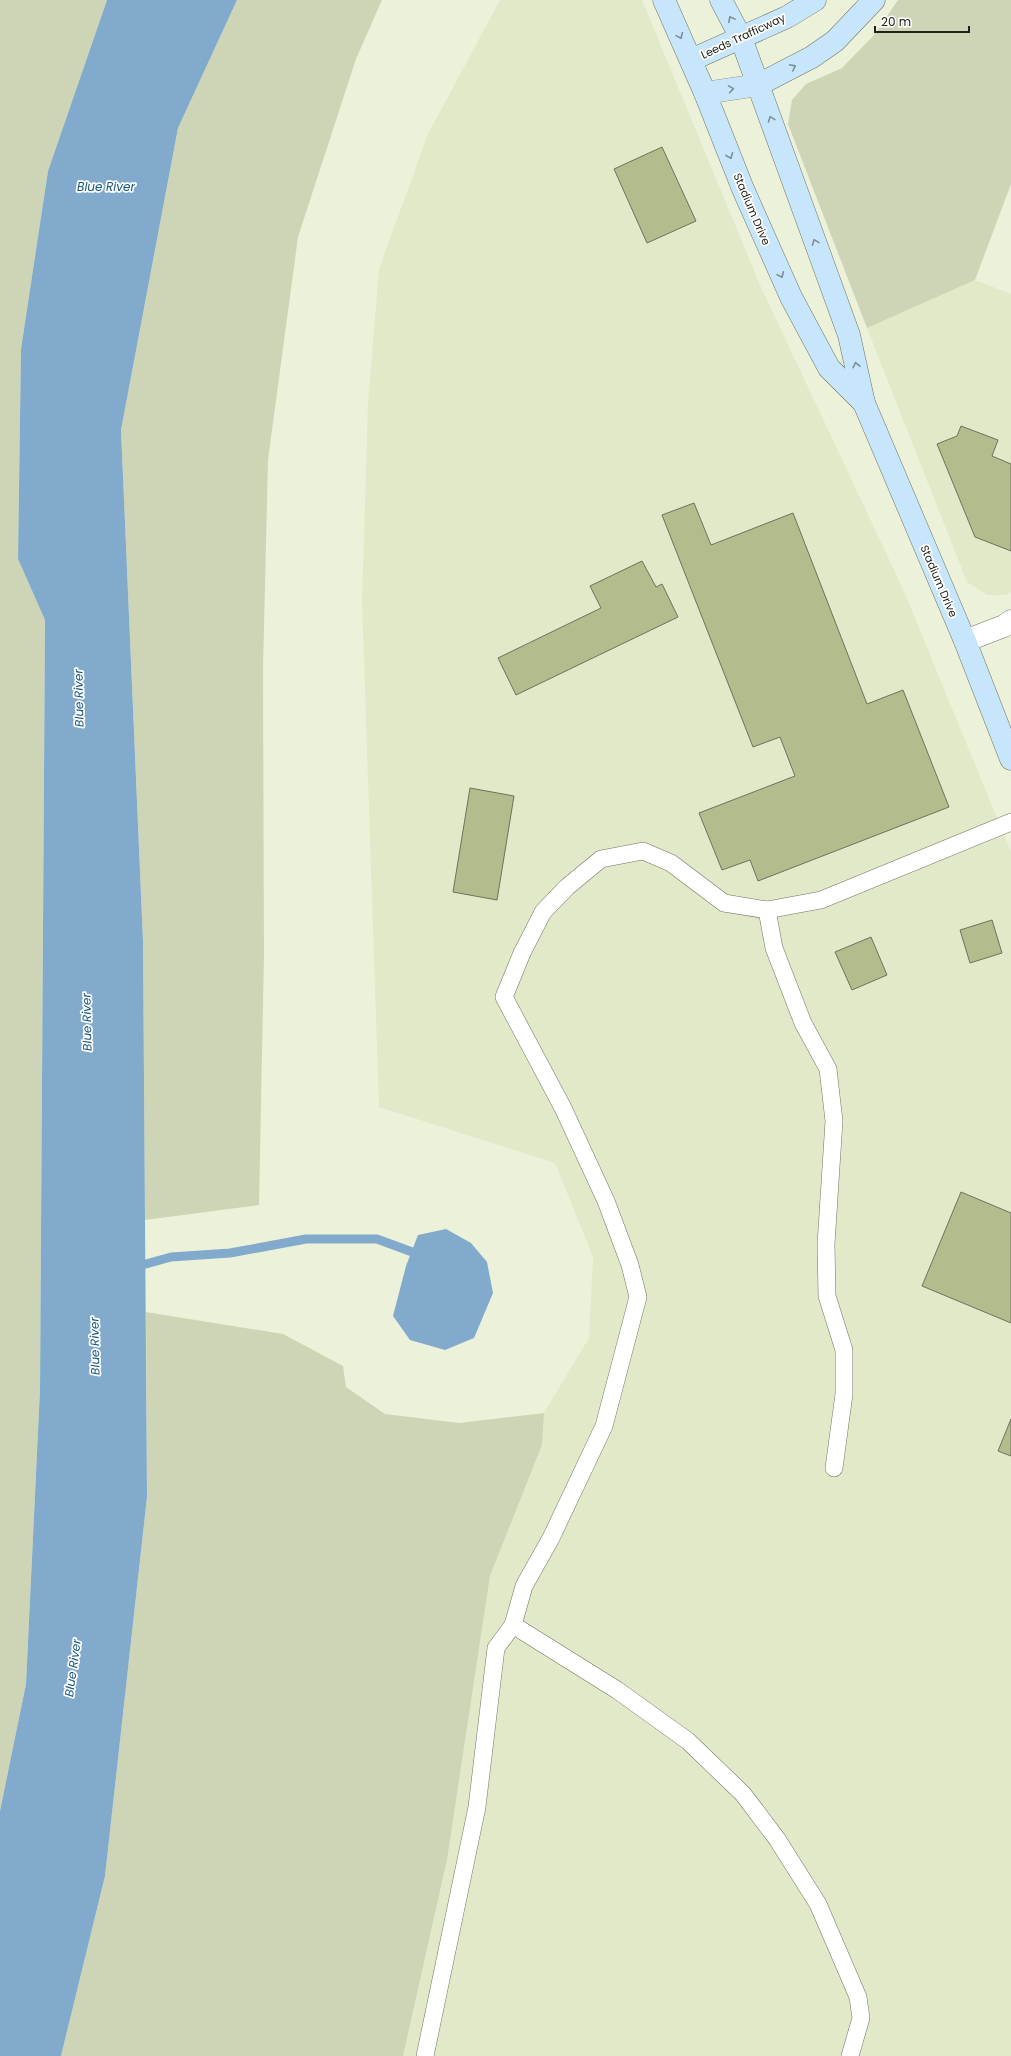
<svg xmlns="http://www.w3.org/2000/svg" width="1011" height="2056" viewBox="0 0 1011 2056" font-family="Poppins,sans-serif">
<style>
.built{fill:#e1e9c9}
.green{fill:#ced5b7}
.water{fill:#82aacc}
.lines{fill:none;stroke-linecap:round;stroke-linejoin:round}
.stream{stroke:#82aacc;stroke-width:9}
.building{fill:#b2bc8c;stroke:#6e725d}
.service-casing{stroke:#717560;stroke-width:18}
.minor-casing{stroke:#717560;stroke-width:23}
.secondary-casing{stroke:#717560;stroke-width:23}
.service{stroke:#fff;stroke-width:17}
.minor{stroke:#fff;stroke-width:22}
.secondary{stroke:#c8e6fb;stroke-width:22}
.oneway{stroke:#7c8e95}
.labels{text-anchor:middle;stroke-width:3.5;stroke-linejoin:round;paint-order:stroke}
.street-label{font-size:11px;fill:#202219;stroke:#fff}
.water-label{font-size:12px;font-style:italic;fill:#165682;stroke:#fff}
</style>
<rect width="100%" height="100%" fill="#ecf2da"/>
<g class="built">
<path d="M500,0h142l118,285 143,304 108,263v1204h-608l44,-196 43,-284 52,-131 2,-32 45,-75 4,-81 -38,-94 -176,-56 -17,-506 6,-197 11,-135 49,-135z"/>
<path d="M975,280l36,14v298l-5,3h-19l-20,-13 -100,-254z"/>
</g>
<g class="green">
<path d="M0,0h107l-59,171 -27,178 -3,210 27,61 -5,770 -14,294 -26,127z"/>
<path d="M237,0h145l-26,59 -58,178 -30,223 -5,210 1,284 -5,251 -114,15 -2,-279 -22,-511 57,-302z"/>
<path d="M898,0h113v184l-36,96 -108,48 -79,-204 4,-24 14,-16 36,-16 33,-34z"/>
<path d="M146,1312l137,22 60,32 3,21 39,27 74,9 85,-10 -2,32 -52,131 -43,284 -44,196h-342l44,-180 42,-379z"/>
</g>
<g class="water">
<path d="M107,0h130l-59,128 -57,302 22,511 4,556 -42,379 -44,180h-61v-245l26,-127 14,-294 5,-770 -27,-61 3,-210 27,-178z"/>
<path d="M446,1229l25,14 16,19 6,31 -19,45 -29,12 -35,-10 -17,-24 13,-50 12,-31z"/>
</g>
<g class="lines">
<path class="stream" d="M135,1267l36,-10 59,-4 76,-14h71l46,17"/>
</g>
<g class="building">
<path d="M662,147l34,74 -49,22 -33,-74z"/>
<path d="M961,426l37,14 -6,16 19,8v87l-36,-14 -38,-93 20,-8z"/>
<path d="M694,503l17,42 82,-32 74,191 36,-14 46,117 -191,74 -8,-21 -28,10 -23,-57 96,-37 -15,-39 -27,10 -91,-232z"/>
<path d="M642,561l14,26 6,-3 16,33 -162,78 -18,-37 103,-50 -11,-22z"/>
<path d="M470,788l44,8 -17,104 -44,-8z"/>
<path d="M992,920l10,33 -32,10 -10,-33z"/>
<path d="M871,937l16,38 -35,15 -17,-38z"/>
<path d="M961,1192l50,21v110l-89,-37z"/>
<path d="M1011,1419v37l-13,-5z"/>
</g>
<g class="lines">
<g class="service-casing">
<g id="service">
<path d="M767,910l7,38 29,75 25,46 6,52 -8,123 1,52 17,54v44l-10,74"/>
<path d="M513,1625l104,65 71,51 55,53 34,45 41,65 40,93 3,21 -11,38"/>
<path d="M425,2056l52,-249 19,-159 17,-23 11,-39 27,-48 53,-112 34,-129 -8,-32 -24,-64 -43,-93 -59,-111 18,-44 21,-41 24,-25 34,-28 42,-8 28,12 53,40 43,7 54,-10 190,-78"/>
</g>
</g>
<g class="minor-casing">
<path id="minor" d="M965,641l39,-15 7,-5"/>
</g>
<g class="secondary-casing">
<g id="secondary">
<path d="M664,0l41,93 38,96 48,108 38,71 35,35"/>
<path d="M721,0l20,38 108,297 15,68 101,238 46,118"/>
<path d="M691,60l96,-43 28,-17"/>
<path d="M705,93l53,-8 54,-28 23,-16 39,-41"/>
</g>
</g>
<use href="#service" class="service"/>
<use href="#minor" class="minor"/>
<use href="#secondary" class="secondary"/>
</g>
<defs><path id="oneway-chevron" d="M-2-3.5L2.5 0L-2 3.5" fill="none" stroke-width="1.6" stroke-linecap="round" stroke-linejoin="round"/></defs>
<g class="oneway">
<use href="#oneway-chevron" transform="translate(731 19) rotate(-118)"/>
<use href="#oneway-chevron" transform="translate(680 36) rotate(66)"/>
<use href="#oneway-chevron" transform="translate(793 67) rotate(-27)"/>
<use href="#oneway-chevron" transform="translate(731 89) rotate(-9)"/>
<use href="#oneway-chevron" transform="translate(771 119) rotate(-110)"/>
<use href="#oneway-chevron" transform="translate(730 156) rotate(68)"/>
<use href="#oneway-chevron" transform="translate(815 242) rotate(-110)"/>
<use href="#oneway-chevron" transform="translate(781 275) rotate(66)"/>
<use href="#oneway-chevron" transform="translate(856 365) rotate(-103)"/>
</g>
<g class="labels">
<g class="street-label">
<text transform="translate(743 36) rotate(-25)" y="4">Leeds Trafficway</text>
<text transform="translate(752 209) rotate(67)" y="4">Stadium Drive</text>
<text transform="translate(939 581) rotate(67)" y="4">Stadium Drive</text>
</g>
<g class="water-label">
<text x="106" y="191">Blue River</text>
<text transform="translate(79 698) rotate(-91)" y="4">Blue River</text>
<text transform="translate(87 1022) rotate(-91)" y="4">Blue River</text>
<text transform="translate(95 1346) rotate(-91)" y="4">Blue River</text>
<text transform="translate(73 1668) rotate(-82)" y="4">Blue River</text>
</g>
</g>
<path d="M875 26v6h94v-6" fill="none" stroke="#202219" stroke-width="2"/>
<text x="881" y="26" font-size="12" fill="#202219" stroke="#ffffff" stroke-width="3" paint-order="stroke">20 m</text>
</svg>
